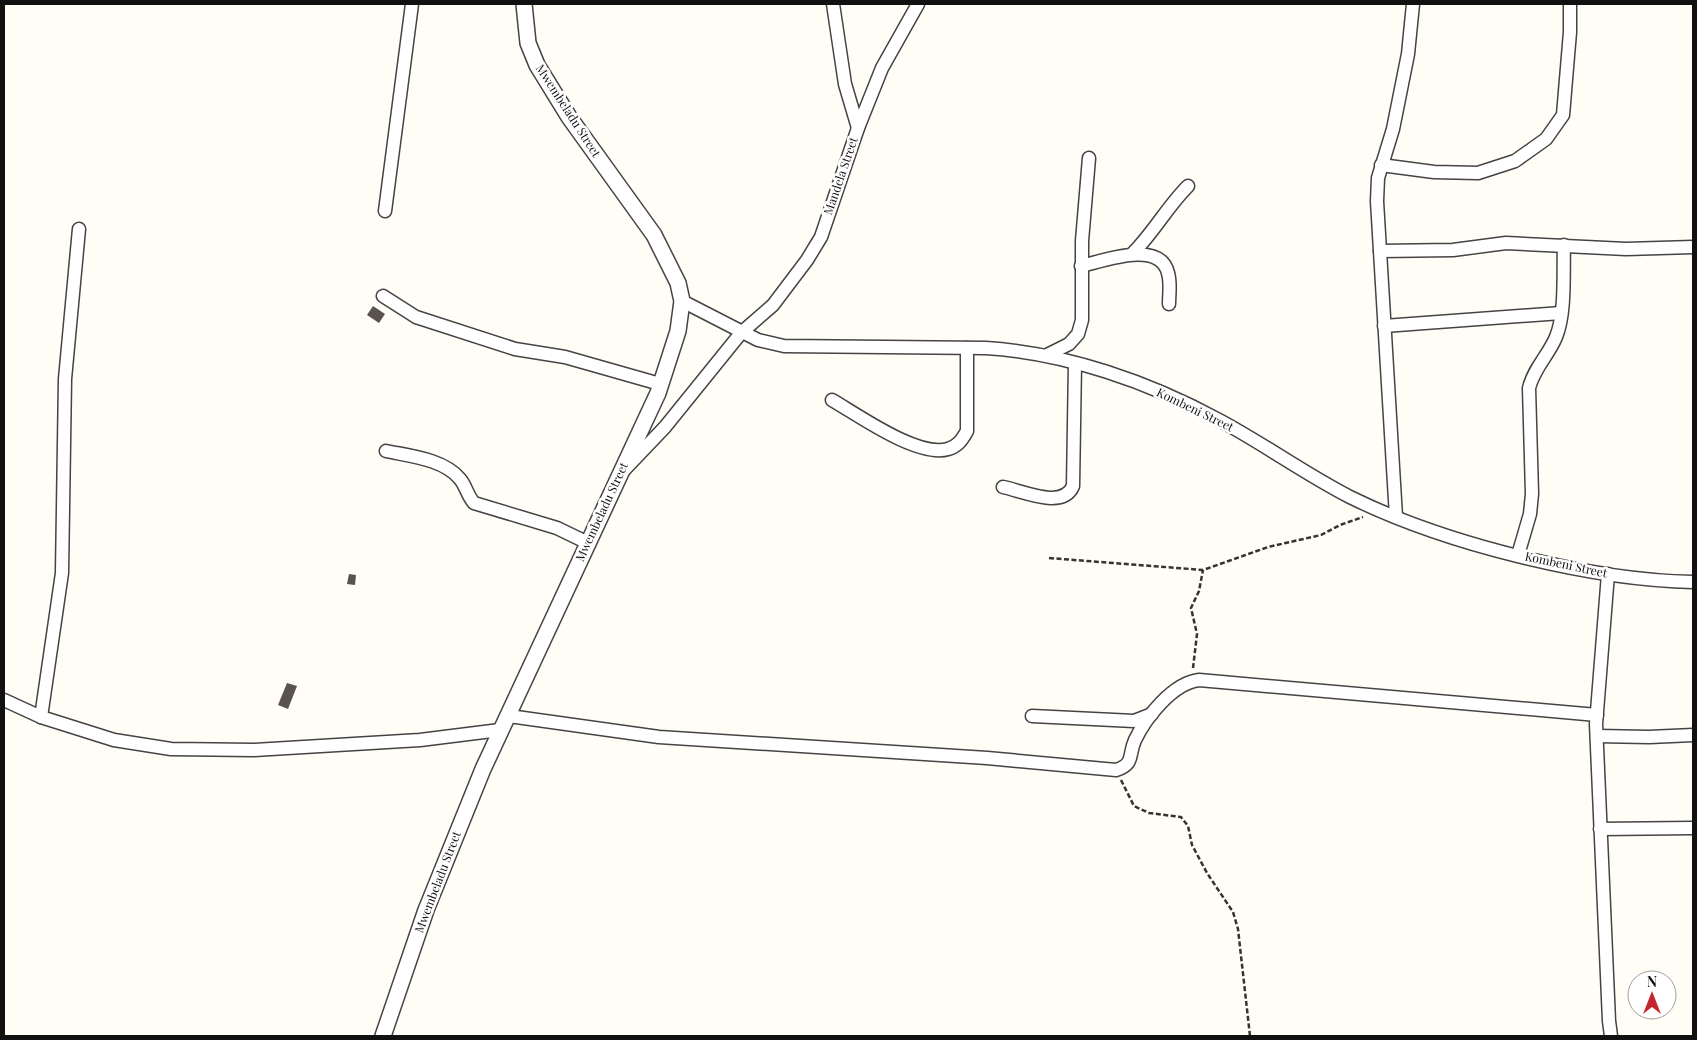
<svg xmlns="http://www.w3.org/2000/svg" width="1697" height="1040" viewBox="0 0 1697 1040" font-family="'Playfair Display',serif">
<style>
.building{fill:#5a524d}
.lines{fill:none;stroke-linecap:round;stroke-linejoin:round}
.minor-casing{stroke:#444;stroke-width:15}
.tertiary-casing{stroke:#444;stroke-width:18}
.path{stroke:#333;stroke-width:2.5;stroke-dasharray:5 2.5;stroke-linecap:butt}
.minor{stroke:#fff;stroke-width:12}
.tertiary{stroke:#fff;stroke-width:15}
.labels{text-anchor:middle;stroke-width:5;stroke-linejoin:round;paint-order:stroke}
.street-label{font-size:12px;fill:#111;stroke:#fff}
</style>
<rect width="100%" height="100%" fill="#fffdf5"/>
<g class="building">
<path d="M373,306l12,8 -6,9 -12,-8z"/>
<path d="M349,574l7,1 -1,10 -8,-1z"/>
<path d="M287,683l10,3 -9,23 -10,-4z"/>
</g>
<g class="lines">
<g class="minor-casing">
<g id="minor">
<path d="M833,4l12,80 13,44"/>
<path d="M1381,165l53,7 44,1 37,-12 31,-22 17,-24 7,-83v-28"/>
<path d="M385,211l27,-207"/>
<path d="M1380,251l73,-1 53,-7 120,6 67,-2"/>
<path d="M1133,253c21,-21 34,-46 55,-67"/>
<path d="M1081,266c22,-5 79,-27 87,7 3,10 1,21 1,31"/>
<path d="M383,296l33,21 99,32 50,8 95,27"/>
<path d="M682,301l76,39 26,6 202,2c80,5 163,34 233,72 45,24 86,54 131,77 93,46 239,83 343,85"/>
<path d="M1384,326l177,-13"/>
<path d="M1047,355l22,-11 9,-10 4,-14v-79l7,-83"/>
<path d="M832,400c26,15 86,58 116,49 10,-3 14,-9 19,-18v-83"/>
<path d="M386,451c23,5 58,8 74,28 6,7 7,16 14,24l83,25 31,15"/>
<path d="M624,470l41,-43 76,-94 32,-28 34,-45 14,-23 37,-109 24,-60 36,-64"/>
<path d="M1003,487c20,4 60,23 70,-1l2,-123"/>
<path d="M1396,517l-19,-316 1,-23 15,-49 15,-75 5,-50"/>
<path d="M1518,555l12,-41 2,-20 -3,-106c5,-20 19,-32 27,-51 10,-24 7,-65 8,-92"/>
<path d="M1608,574l-12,150 13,297 2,15"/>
<path d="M4,700l37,17 73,23 57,9 83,1 166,-10 80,-10"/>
<path d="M509,716l150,21 328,21 129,12c19,-6 12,-15 19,-30 11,-23 38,-57 64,-60l398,35"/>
<path d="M1032,716l102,5 18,-7"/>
<path d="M41,717l21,-144 3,-194 14,-150"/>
<path d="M1597,736l52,1 44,-2"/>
<path d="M1600,829l93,-1"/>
</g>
</g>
<g class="tertiary-casing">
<path id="tertiary" d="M383,1036l43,-126 57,-141 175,-376 20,-62 4,-30 -4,-18 -24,-48 -85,-118 -32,-52 -9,-22 -4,-39"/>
</g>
<g class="path">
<path d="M1049,558l154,12 65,-23 53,-12 19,-10 23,-8"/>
<path d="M1193,668l4,-34 -6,-26 8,-17 4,-21"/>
<path d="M1121,780l13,26 15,7 32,4 7,9 4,19 15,28 26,39 5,17 12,107"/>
</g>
<use href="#minor" class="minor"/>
<use href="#tertiary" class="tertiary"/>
</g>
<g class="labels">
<g class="street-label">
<text transform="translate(568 111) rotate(57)" y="4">Mwembeladu Street</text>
<text transform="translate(841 176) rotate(-71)" y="4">Mandela Street</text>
<text transform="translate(1195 410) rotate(26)" y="4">Kombeni Street</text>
<text transform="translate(602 512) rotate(-65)" y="4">Mwembeladu Street</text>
<text transform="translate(1566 565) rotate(12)" y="4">Kombeni Street</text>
<text transform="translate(438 882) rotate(-69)" y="4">Mwembeladu Street</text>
</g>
</g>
<rect width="1697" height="1040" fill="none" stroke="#111111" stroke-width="10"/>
<g transform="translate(1652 995)"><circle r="24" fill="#ffffff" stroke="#a0a0a0"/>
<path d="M0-4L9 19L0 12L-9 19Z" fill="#c4262e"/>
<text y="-8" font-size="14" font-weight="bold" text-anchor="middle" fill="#111111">N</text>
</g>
</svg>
